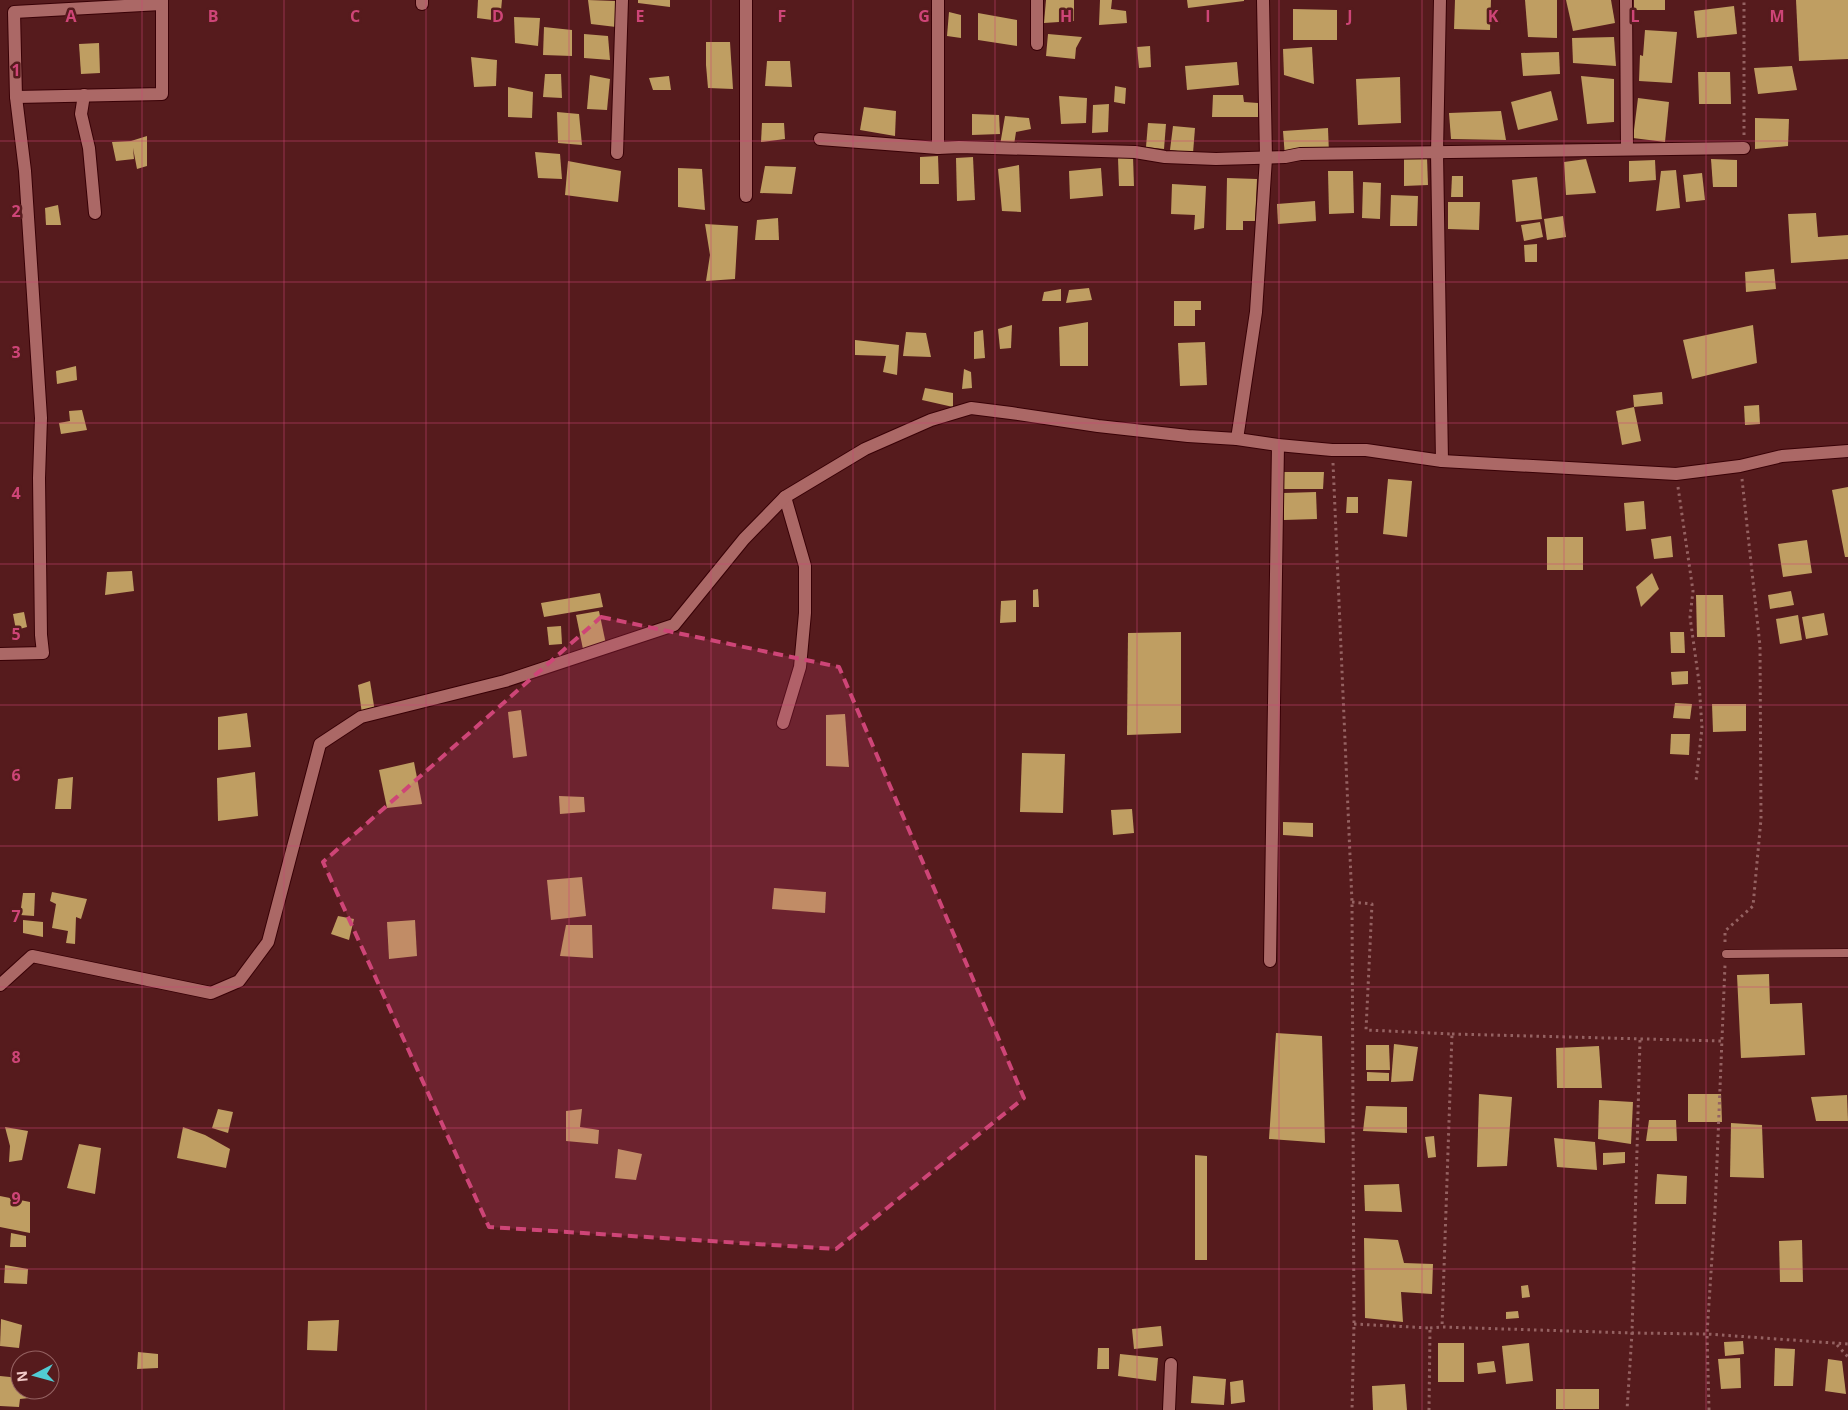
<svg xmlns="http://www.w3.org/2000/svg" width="1848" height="1410" viewBox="0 0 1848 1410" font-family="'Open Sans',sans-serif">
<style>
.building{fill:#bf9e62}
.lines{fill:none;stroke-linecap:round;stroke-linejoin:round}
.lane-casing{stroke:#380006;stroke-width:9}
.street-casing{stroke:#380006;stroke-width:14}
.path{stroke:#956262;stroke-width:3;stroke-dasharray:2.5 4;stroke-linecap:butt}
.lane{stroke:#ab6866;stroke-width:8}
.street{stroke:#ab6866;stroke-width:12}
.marked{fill:#ce4577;fill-opacity:0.2;stroke:#ce4577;stroke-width:4;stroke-dasharray:10 6;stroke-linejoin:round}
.grid{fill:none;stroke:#ce4577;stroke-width:1;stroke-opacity:0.55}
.grid-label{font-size:16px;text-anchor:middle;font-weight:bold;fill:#ce4577;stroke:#561b1d;stroke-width:5;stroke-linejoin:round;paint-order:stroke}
</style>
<rect width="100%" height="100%" fill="#561b1d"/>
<g class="building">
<path d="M478,0h24l-2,21 -23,-3z"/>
<path d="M588,0l27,1 1,26 -25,-3z"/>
<path d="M638,0h32v7l-32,-4z"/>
<path d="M1046,0h28v21l-30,2z"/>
<path d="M1100,0h12l-1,9 15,2 1,12 -28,2z"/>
<path d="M1187,0h57v1l-56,7z"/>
<path d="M1455,0h36l-1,30 -36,-1z"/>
<path d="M1525,0h32v38l-29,-1z"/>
<path d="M1566,0h45l4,23 -42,8z"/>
<rect x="1634" y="0" width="31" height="10"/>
<path d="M1796,0h52v59l-49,2z"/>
<path d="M1734,6l3,28 -40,4 -3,-27z"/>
<path d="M1293,9l44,1v30h-44z"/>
<path d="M949,12l12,3v23l-14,-2z"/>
<path d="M978,13l39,7v26l-39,-6z"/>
<path d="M514,17l26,1 -2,28 -23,-3z"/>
<path d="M544,27l28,3v26l-29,-1z"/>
<path d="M1645,30l32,2 -5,51 -33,-2 1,-26 3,1z"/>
<path d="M584,34l24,2 2,24 -26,-2z"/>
<path d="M1048,34l34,3 -6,11 -1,11 -29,-3z"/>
<path d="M1614,37l2,29 -43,-3 -1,-25z"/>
<path d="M706,42h24l3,47 -25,-1 -2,-23z"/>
<path d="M99,43l1,30 -19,1 -2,-30z"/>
<path d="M1150,46l1,21 -12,1 -2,-21z"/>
<path d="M1312,47l2,37 -30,-9 -1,-26z"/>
<path d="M1559,52l1,22 -37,2 -2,-23z"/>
<path d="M471,57l26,3 -1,26 -22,1z"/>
<path d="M767,61h23l2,26 -27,-1z"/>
<path d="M1237,62l2,23 -52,5 -2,-24z"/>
<path d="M1792,66l5,24 -39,4 -4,-26z"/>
<path d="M1698,72h32l1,32h-32z"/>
<path d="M545,74h16l1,24 -19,-1z"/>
<path d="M590,75l20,4 -3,31 -20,-1z"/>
<path d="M669,76l2,14h-18l-4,-12z"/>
<path d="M1581,76l33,3v43l-27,2z"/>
<path d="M1400,77l1,46 -43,2 -2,-46z"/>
<path d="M1115,86l11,2 -1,16 -11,-2z"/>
<path d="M508,87l25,5 -1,26 -24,-1z"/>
<path d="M1551,91l7,29 -40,10 -7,-28z"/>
<path d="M1213,95h30l1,7 14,1v14h-46z"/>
<path d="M1059,96l28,2 -1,25 -25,1z"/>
<path d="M1638,98l31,4 -4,40 -32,-4z"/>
<path d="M1109,104l-1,28 -16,1 1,-28z"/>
<path d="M864,107l32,4 -1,25 -35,-6z"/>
<path d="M1501,111l5,29 -55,-1 -2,-26z"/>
<path d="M557,112l22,2 3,31 -24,-2z"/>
<path d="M972,114l27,1 1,19 -28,1z"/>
<path d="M1005,116l24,2 2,11 -15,3 -2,13h-14z"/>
<path d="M1755,118l34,1 -1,27 -33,3z"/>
<path d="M762,123h22l1,16 -24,3z"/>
<path d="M1148,123l18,1 -2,25 -18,-2z"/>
<path d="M1173,126l22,2 -2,25 -23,-3z"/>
<path d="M1328,128l1,26 -44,3 -2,-26z"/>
<path d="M147,136v30l-10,3 -4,-21 1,11 -18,2 -4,-19 19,-1z"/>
<path d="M535,152l25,2 2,25 -24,-1z"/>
<path d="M938,156l1,28h-19v-27z"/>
<path d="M973,157l2,43 -18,1 -1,-43z"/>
<path d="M1133,157l1,29h-15l-1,-28z"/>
<path d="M1427,157l1,28 -24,1v-28z"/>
<path d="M1586,159l10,34 -30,2 -2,-33z"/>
<path d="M1711,159l26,1v27h-24z"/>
<path d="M1655,160l1,20 -27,2v-21z"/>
<path d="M568,161l53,10 -3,31 -53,-7z"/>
<path d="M1019,165l2,47 -19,-1 -4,-42z"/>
<path d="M765,166l31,1 -4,27 -32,-1z"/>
<path d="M678,168l24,1 3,41 -27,-3z"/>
<path d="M1101,168l2,28 -33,3 -1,-28z"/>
<path d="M1676,170l4,38 -24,3 5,-40z"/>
<path d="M1328,171h25l1,42 -25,1z"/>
<path d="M1702,173l3,27 -19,2 -3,-27z"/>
<path d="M1452,176h11v21h-12z"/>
<path d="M1537,177l5,42 -26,3 -4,-42z"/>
<path d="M1227,178l30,1 -2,42h-12v9h-17z"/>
<path d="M1363,182l18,1 -1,36 -18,-1z"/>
<path d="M1172,184l34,2 -2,42 -10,2 1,-15 -24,-1z"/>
<path d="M1391,195l27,1 -1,30h-27z"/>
<path d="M1315,201l1,20 -38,3 -1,-20z"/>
<path d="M1448,202h32l-1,28 -31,-1z"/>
<path d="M58,205l3,20h-15l-1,-17z"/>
<path d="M1816,213l2,24 30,-2v24l-57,4 -3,-49z"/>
<path d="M1563,216l3,21 -19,3 -3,-21z"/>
<path d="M778,218l1,22h-24l2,-20z"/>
<path d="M1540,222l3,15 -19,4 -3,-16z"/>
<path d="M705,224l33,2 -3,53 -29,2 4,-26z"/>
<path d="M1537,244v18h-12l-1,-17z"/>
<path d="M1774,269l2,20 -30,3 -1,-20z"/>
<path d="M1089,288l3,12 -26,3 3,-13z"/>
<path d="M1061,289v12h-19l2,-9z"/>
<path d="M1174,301h27v9h-6v16h-21z"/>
<path d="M1088,322v44h-28l-1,-39z"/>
<path d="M1012,325l-1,23 -11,1 -2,-20z"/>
<path d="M1753,325l4,38 -65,16 -9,-39z"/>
<path d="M983,330l2,28 -11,1v-27z"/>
<path d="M906,332l20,1 5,24 -28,-1z"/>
<path d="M855,340l44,5 -2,30 -14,-3 3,-16 -31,-1z"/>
<path d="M1205,342l2,43 -27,1 -2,-43z"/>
<path d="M76,366l1,14 -20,4 -1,-13z"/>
<path d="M964,369l7,3 1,16 -10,1z"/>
<path d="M925,388l28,5v14l-31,-7z"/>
<path d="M1662,392l1,12 -29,3 -1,-12z"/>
<path d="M1759,405l1,19 -15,1 -1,-19z"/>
<path d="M1634,407l7,34 -19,4 -6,-34z"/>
<path d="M82,410l5,20 -26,4 -2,-11 11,-2 -1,-10z"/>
<path d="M1283,472h41l-1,17h-41z"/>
<path d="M1388,479l24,2 -5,56 -24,-3z"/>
<path d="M1848,487v70h-3l-13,-67z"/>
<path d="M1316,492l1,27 -33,1 -1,-27z"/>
<path d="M1347,497h11v16h-12z"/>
<path d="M1644,501l2,28 -20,2 -2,-28z"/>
<path d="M1671,536l2,21 -19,2 -3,-20z"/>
<rect x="1547" y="537" width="36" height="33"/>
<path d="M1807,540l5,33 -29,4 -5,-33z"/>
<path d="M132,571l2,20 -29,4 2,-23z"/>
<path d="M1652,573l7,16 -18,18 -5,-20z"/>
<path d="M1038,589l1,18h-6v-17z"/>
<path d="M1791,591l3,14 -24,4 -2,-14z"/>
<path d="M600,593l3,14 -59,10 -3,-14z"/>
<path d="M1696,595h27l2,42h-28z"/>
<path d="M1016,600v22l-16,1 1,-22z"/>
<path d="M599,611l8,38 -23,5 -8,-39z"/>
<path d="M24,612l3,15 -11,3 -3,-16z"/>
<path d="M1824,613l4,22 -22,4 -4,-22z"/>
<path d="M1798,615l4,25 -22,4 -4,-25z"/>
<path d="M561,626l1,18 -13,1 -2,-18z"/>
<path d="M1181,632v101l-54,2 1,-102z"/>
<path d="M1670,632h14l1,21h-14z"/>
<path d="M1688,671v13l-16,1 -1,-13z"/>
<path d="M370,681l5,31 -13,2 -4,-29z"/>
<path d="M1675,703l17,1 -2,15 -17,-1z"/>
<path d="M1712,704h34v27l-33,1z"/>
<path d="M521,710l6,46 -14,2 -5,-46z"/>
<path d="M247,713l4,34 -33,3v-33z"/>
<path d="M845,714l4,53 -23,-1v-51z"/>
<path d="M1671,734h19l-1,21 -19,-1z"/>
<path d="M1022,753l43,1 -2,59 -43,-1z"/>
<path d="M414,762l8,42 -35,4 -8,-38z"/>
<path d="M255,772l3,44 -40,5 -1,-43z"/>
<path d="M73,777l-2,32h-16l3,-30z"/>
<path d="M559,796l25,1 1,15 -25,2z"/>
<path d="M1132,809l2,24 -21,2 -2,-25z"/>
<path d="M1283,822l30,1v14l-30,-2z"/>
<path d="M582,877l4,39 -35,4 -4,-40z"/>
<path d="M774,888l52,4 -1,21 -53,-4z"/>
<path d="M52,892l35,7 -6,20 -5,-2 -1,27 -9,-1 2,-12 -16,-3 4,-24 -6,-3z"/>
<path d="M23,893h12l-1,23 -14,-1z"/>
<path d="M338,916l16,3 -5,21 -18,-6z"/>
<path d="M23,920l20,2v15l-20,-4z"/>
<path d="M415,920l2,36 -28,3 -2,-37z"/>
<path d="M566,925h26l1,33 -33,-2z"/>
<path d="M1769,974l1,30 32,-1 3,52 -64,3 -4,-83z"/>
<path d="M1276,1033l46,3 3,107 -56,-4z"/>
<path d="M1394,1044l24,3 -5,34 -22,1z"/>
<path d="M1366,1045h23l1,25h-24z"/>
<path d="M1599,1046l3,42h-45l-1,-40z"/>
<path d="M1367,1072l22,1v8h-22z"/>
<path d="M1479,1094l33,3 -5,69 -30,1z"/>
<path d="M1688,1094h33l1,28h-34z"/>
<path d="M1847,1095l1,26h-32l-5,-24z"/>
<path d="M1599,1100l34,2 -2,42 -33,-5z"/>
<path d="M1366,1106l41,1v26l-44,-2z"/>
<path d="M218,1109l15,3 -5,21 -16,-5z"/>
<path d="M582,1109l-2,18 19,3 -1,14 -32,-3v-30z"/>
<path d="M1649,1120h27l1,21h-31z"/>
<path d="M1731,1123l31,2 2,53 -34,-1z"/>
<path d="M5,1127l23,4 -6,29 -13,2 1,-16z"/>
<path d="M183,1127l22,8 25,14 -4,19 -49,-10z"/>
<path d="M1434,1136l2,21 -8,1 -3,-21z"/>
<path d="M1554,1138l41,4 2,28 -40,-3z"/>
<path d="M79,1144l22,4 -6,46 -28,-6z"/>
<path d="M618,1149l24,5 -6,26 -21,-2z"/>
<path d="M1625,1152v11l-22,2v-12z"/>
<path d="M1195,1155l12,1v104h-12z"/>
<path d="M1657,1174l30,2 -1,28h-31z"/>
<path d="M1399,1184l3,28 -37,-1 -1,-26z"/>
<path d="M0,1196l30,6v31l-30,-6z"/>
<path d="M11,1233l15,3v11h-16z"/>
<path d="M1364,1238l34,2 6,23 29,1 -1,30 -31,-2 2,30 -38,-4z"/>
<path d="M1802,1240l1,42h-23l-1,-41z"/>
<path d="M5,1265l23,4 -1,15 -23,-1z"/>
<path d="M1528,1285l2,12 -8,1 -1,-12z"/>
<path d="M1518,1311l1,7 -13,1v-7z"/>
<path d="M1,1319l21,6 -3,23 -19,-2z"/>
<path d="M339,1320l-2,31 -30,-1 1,-29z"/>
<path d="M1161,1326l2,20 -29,3 -2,-20z"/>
<path d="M1743,1341l1,13 -19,2 -1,-14z"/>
<rect x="1438" y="1343" width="26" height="39"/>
<path d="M1529,1343l4,38 -27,3 -4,-38z"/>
<path d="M1098,1348h11v21h-12z"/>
<path d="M1775,1348l20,1 -2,37h-19z"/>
<path d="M138,1352l20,2v14l-21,1z"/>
<path d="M1120,1354l38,4 -2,23 -38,-5z"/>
<path d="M1740,1358l1,30 -20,1 -3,-30z"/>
<path d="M1828,1359l14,2 4,33 -21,-3z"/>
<path d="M1494,1361l2,11 -18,2 -1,-11z"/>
<path d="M0,1376l20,2v12h19v7l-19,2 -1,8 -19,-1z"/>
<path d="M1193,1376l33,3 -2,26 -33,-2z"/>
<path d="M1243,1380l2,22 -14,2 -1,-22z"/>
<path d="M1405,1384l2,26h-34l-1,-24z"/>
<rect x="1556" y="1389" width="43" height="20"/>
</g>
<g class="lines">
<g class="lane-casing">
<path id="lane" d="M1726,954l122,-1"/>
</g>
<g class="street-casing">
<g id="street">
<path d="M746,0v196"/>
<path d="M1037,0v44"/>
<path d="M1440,0l-3,152 5,309"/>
<path d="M1626,0l1,149"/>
<path d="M422,4v-4"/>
<path d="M84,95l-3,19 8,34 6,65"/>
<path d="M16,97l146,-3v-94"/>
<path d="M820,139l118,9 21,-1 176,5 30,5 51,2 69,-2 15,-3 444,-6"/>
<path d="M938,148v-148"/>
<path d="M617,153l5,-153"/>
<path d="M1237,439l19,-127 10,-154 -3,-158"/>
<path d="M0,654l43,-1 -2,-18 -2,-157 2,-60 -16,-247 -9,-74 -2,-85 147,-8"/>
<path d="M783,723l17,-56 5,-54v-47l-20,-69"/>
<path d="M1270,961l8,-516"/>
<path d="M0,985l32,-29 179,37 28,-12 29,-39 52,-198 41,-27 144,-36 169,-56 70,-86 41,-42 80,-48 66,-29 40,-12 40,5 87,13 90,10 49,3 41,6 54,5h34l76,11 234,13 64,-8 42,-10 66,-5"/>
<path d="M1169,1410l2,-46"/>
</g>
</g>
<g class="path">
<path d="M1744,135v-135"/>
<path d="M1333,463l19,439 2,422 -2,86"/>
<path d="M1678,487l15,104 -3,26 9,65 3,46 -6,53"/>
<path d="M1352,902l20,2 -6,126 86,4 -10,293 190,6 -5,77"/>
<path d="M1725,942v-11l28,-25 8,-87 -1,-173 -18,-167"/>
<path d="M1452,1034l270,7"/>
<path d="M1640,1040l-8,293 75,1 8,-123 10,-246"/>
<path d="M1354,1324l76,4 -1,82"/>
<path d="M1430,1328l12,-1"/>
<path d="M1837,1345l11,12"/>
<path d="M1709,1410l-2,-76 141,10"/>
</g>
<use href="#lane" class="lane"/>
<use href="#street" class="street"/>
</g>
<path class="marked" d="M601,617l238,50 185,431 -188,151 -347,-22 -166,-365z"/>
<path class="grid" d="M142,0v1410M284,0v1410M426,0v1410M569,0v1410M711,0v1410M853,0v1410M995,0v1410M1137,0v1410M1279,0v1410M1422,0v1410M1564,0v1410M1706,0v1410M0,141h1848M0,282h1848M0,423h1848M0,564h1848M0,705h1848M0,846h1848M0,987h1848M0,1128h1848M0,1269h1848"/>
<g class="grid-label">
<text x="71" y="22">A</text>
<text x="213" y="22">B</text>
<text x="355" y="22">C</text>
<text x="498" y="22">D</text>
<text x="640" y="22">E</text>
<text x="782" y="22">F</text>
<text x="924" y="22">G</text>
<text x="1066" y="22">H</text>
<text x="1208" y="22">I</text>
<text x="1350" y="22">J</text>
<text x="1493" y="22">K</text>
<text x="1635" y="22">L</text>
<text x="1777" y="22">M</text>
<text x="16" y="76">1</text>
<text x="16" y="217">2</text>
<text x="16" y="358">3</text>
<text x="16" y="499">4</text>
<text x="16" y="640">5</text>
<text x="16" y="781">6</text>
<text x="16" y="922">7</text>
<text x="16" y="1063">8</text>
<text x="16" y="1204">9</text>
</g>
<g transform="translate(35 1375) rotate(264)"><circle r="24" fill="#561b1d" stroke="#956262"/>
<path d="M0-4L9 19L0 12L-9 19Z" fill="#51ccd4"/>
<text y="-8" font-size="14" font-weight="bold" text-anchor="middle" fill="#f3ccca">N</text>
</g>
</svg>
